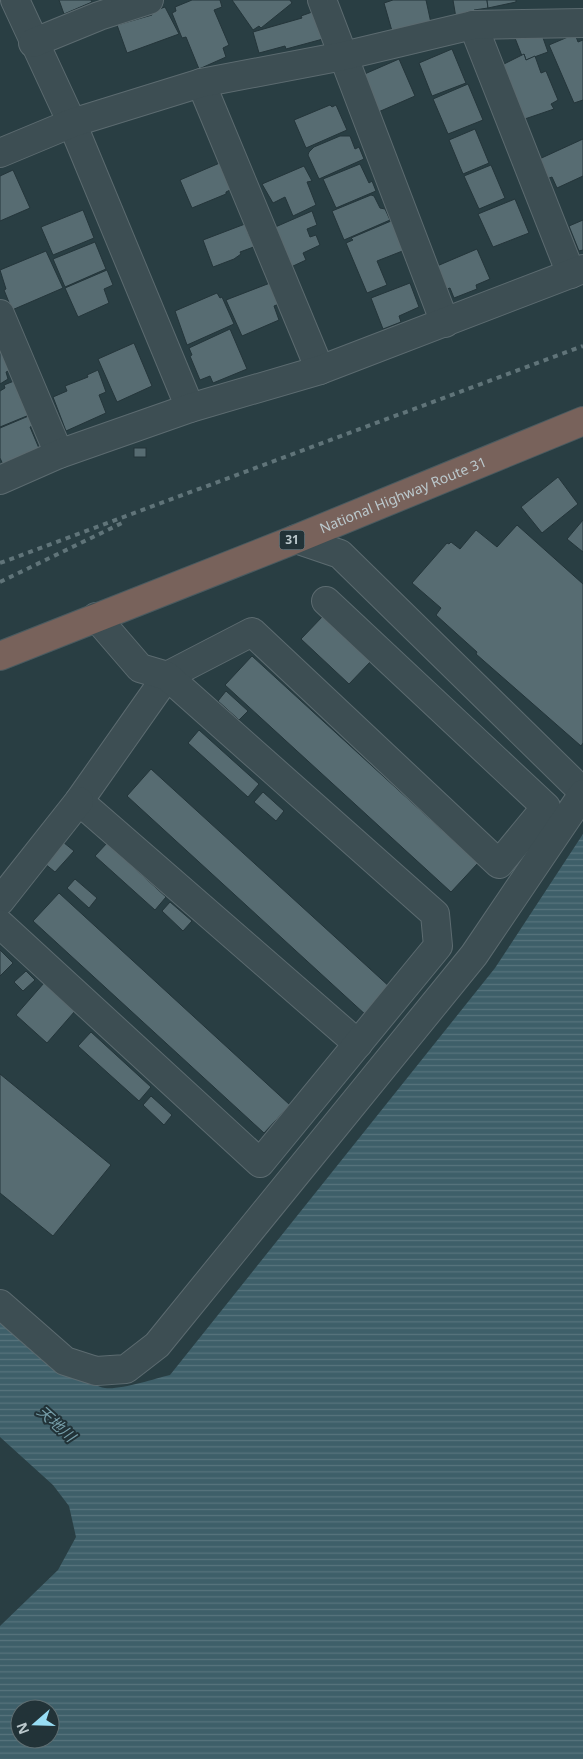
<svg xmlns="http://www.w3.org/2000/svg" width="583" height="1759" viewBox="0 0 583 1759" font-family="'Noto Sans','Noto Sans JP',sans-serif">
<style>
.water{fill:url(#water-rules);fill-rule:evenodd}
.building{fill:#576c72;stroke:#24353a}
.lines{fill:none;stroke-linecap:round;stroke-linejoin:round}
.minor-casing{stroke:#5c6b70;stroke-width:30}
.highway-casing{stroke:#4b5b60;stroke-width:30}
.minor{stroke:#3d4e53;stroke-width:28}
.highway{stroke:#78625b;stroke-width:28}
.rail{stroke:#607479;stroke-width:4;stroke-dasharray:5 5;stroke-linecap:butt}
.labels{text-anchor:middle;stroke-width:4;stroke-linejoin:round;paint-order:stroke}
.shield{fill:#223338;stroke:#8d9ba0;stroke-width:1}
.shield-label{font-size:12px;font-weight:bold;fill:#bbc8cc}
.street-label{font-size:14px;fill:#bbc8cc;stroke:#223338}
.water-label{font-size:15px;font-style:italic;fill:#769ea9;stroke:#223338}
</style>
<defs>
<pattern id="water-rules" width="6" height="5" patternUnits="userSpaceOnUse" patternTransform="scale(1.25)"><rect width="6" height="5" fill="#3e5f69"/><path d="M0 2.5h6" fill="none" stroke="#58747d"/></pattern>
</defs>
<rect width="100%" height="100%" fill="#293e43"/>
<path class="water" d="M583,834v925h-583v-133l58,-56 18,-33 -7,-31 -16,-21 -53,-48v-127c23,19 77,73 105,78 15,2 49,-9 65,-13l325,-407zM20,1709h30v30h-30z"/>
<g class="building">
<path d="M59,0h32l1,2 -28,12z"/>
<path d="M192,0h28l2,7 -8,3 15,35 -6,3 3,9 -27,12 -13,-32 -4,1 -10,-25 4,-2 -1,-4z"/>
<path d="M232,0h58l2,3 -31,25 -2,-2 -6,4z"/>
<path d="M393,0h33l5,23 -39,8 -8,-28z"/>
<path d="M453,0h34l1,8 -14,2v5l-18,3z"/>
<path d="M487,0h29v2l-28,6z"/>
<path d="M165,7l14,27 -52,19 -10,-28 35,-10 -1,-3z"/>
<path d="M315,11l8,28 -37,10 -1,-3 -26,7 -6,-21 49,-14 -1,-2z"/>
<path d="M575,34l3,8 5,-2v60l-9,3 -25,-58z"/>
<path d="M528,35h14l6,17 -22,8 -2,-6 -2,2 -7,-18z"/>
<path d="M452,49l14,34 -34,13 -13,-33z"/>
<path d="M524,54l2,6 9,-4 6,17 5,-2 12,29 -7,4 3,5 -38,13 -20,-54z"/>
<path d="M399,59l16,37 -39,17 -16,-37z"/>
<path d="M468,84l15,36 -35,14 -15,-35z"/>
<path d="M330,105l2,2 4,-2 11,25 -41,18 -12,-28z"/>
<path d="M475,129l14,34 -26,11 -14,-34z"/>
<path d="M340,136h10l5,13 4,-2 5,12 -45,20 -11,-24 1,-3 5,-5z"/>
<path d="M583,139v37l-26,12 -5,-11 -8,3 -9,-19z"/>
<path d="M222,162l10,27 -6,3v2l-34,14 -12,-28z"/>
<path d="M360,164l9,19 3,-2 4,10 -40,17 -13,-29z"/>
<path d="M491,165l14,33 -26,11 -15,-33z"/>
<path d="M304,166l8,15 -5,1 9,23 -23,11 -8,-19 -12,6 -11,-19z"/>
<path d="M13,170l17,38 -30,13v-45z"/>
<path d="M371,195l3,1 6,12 5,1 5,11 -46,20 -12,-29z"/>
<path d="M515,199l14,34 -36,14 -15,-33z"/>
<path d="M83,210l11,28 -41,17 -12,-28z"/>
<path d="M312,211l5,14 -10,4 3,8 6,-2 4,10 -17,8 3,7 -15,7 -18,-39z"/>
<path d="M583,220v30l-4,1 -10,-25z"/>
<path d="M391,221l14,29 -28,11 10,24 -20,8 -21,-50 7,-3 -2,-2z"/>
<path d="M245,224l4,12 5,-3 5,12 -19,7 1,2 -7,5 -21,8 -10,-27z"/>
<path d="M95,242l11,27 -41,18 -12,-28z"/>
<path d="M477,249l13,30 -14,6 1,4 -23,9 -4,-10 -3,1 -10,-23z"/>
<path d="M46,251l17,37 -51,22 -8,-20 2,-1 -6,-19z"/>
<path d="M107,270l6,15 -9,4 5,14 -31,14 -13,-29z"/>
<path d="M270,283l9,21 -5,2 5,14 -37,16 -16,-36z"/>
<path d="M410,283l9,24 -20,9 2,6 -18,7 -12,-31z"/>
<path d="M217,293l3,5 2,-1 12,27 -47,21 -12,-34z"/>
<path d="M230,329l17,40 -34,14 -3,-7 -10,4 -10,-24 2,-1 -3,-7z"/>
<path d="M134,343l18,43 -35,16 -19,-43z"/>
<path d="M0,344l11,26 -5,2 2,7 -8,5z"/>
<path d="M98,370l8,22 -7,3 7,18 -40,18 -13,-34 14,-6 -2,-5 23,-9 -1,-2z"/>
<path d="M19,379l15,34 -34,14v-36l5,-3 -1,-3z"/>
<path d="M31,415l5,10 -6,2 11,26 -36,16 -5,-11v-30z"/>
<rect x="134" y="448" width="12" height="9"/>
<path d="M558,477l20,27 -36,29 -21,-26z"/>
<path d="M583,520v32l-16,-13z"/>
<path d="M517,525l66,59v159l-2,3 -105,-92 1,-2 -41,-37 5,-7 -29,-25 35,-40 2,1 2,-2 9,7 16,-19 21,17z"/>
<path d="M323,616l48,45 -22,23 -48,-45z"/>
<path d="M252,656l226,207 -27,29 -226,-207z"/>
<path d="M226,691l22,20 -9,9 -21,-19z"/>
<path d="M199,730l60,54 -11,13 -60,-54z"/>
<path d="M151,769l241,220 -25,27 -240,-220z"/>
<path d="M263,792l21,19 -8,10 -22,-19z"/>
<path d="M63,842l11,9 -19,21 -11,-9z"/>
<path d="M107,843l59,54 -11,13 -60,-54z"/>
<path d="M75,879l22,19 -8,10 -22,-20z"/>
<path d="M59,893l231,212 -26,28 -231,-212z"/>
<path d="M170,902l22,19 -9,10 -21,-20z"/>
<path d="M0,950l13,13 -13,13z"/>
<path d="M26,971l9,9 -12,11 -9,-9z"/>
<path d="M44,983l31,28 -28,32 -31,-28z"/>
<path d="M91,1032l60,55 -12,14 -61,-55z"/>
<path d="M0,1074l111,91 -58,71 -53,-43z"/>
<path d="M151,1096l21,19 -8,10 -21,-20z"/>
</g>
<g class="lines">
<g class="minor-casing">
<g id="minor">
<path d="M15,0l57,123 118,285"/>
<path d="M322,0l123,323"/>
<path d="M473,25l98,249"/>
<path d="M33,43l66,-27 50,-16"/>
<path d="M201,83l119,287"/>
<path d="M0,153l72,-30 129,-40 142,-27 130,-31 110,-2"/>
<path d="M0,314l59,140"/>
<path d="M0,480l59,-26 131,-46 130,-38 263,-101"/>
<path d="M296,539l44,15 243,238"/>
<path d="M326,601l220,206 -47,57 -247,-232 -85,44 -88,125 279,243"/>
<path d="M0,901l79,-100"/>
<path d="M0,924l260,239 178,-217 -3,-32 -268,-238 -27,-8 -44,-51"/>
<path d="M0,1304l65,57 31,10 30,-2 31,-24 317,-390 109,-161"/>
</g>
</g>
<g class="highway-casing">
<g id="highway">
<path id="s1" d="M0,656l296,-117 287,-118"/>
</g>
</g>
<use href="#minor" class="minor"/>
<use href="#highway" class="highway"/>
<g class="rail">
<path d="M0,563l583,-217"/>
<path d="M0,582l122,-59"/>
</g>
</g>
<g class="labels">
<rect class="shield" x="279.5" y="530.5" width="25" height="19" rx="4"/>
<g class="shield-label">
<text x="292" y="544">31</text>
</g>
<g class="street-label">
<text dy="5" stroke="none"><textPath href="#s1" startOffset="434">National Highway Route 31</textPath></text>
</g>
<g class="water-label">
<text transform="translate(56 1424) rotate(42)" y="5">天地川</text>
</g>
</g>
<g transform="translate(35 1724) rotate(250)"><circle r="24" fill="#223338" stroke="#5f6f73"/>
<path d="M0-4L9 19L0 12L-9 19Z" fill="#98ddf4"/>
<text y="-8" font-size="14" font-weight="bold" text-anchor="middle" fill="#bbc8cc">N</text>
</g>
</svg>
